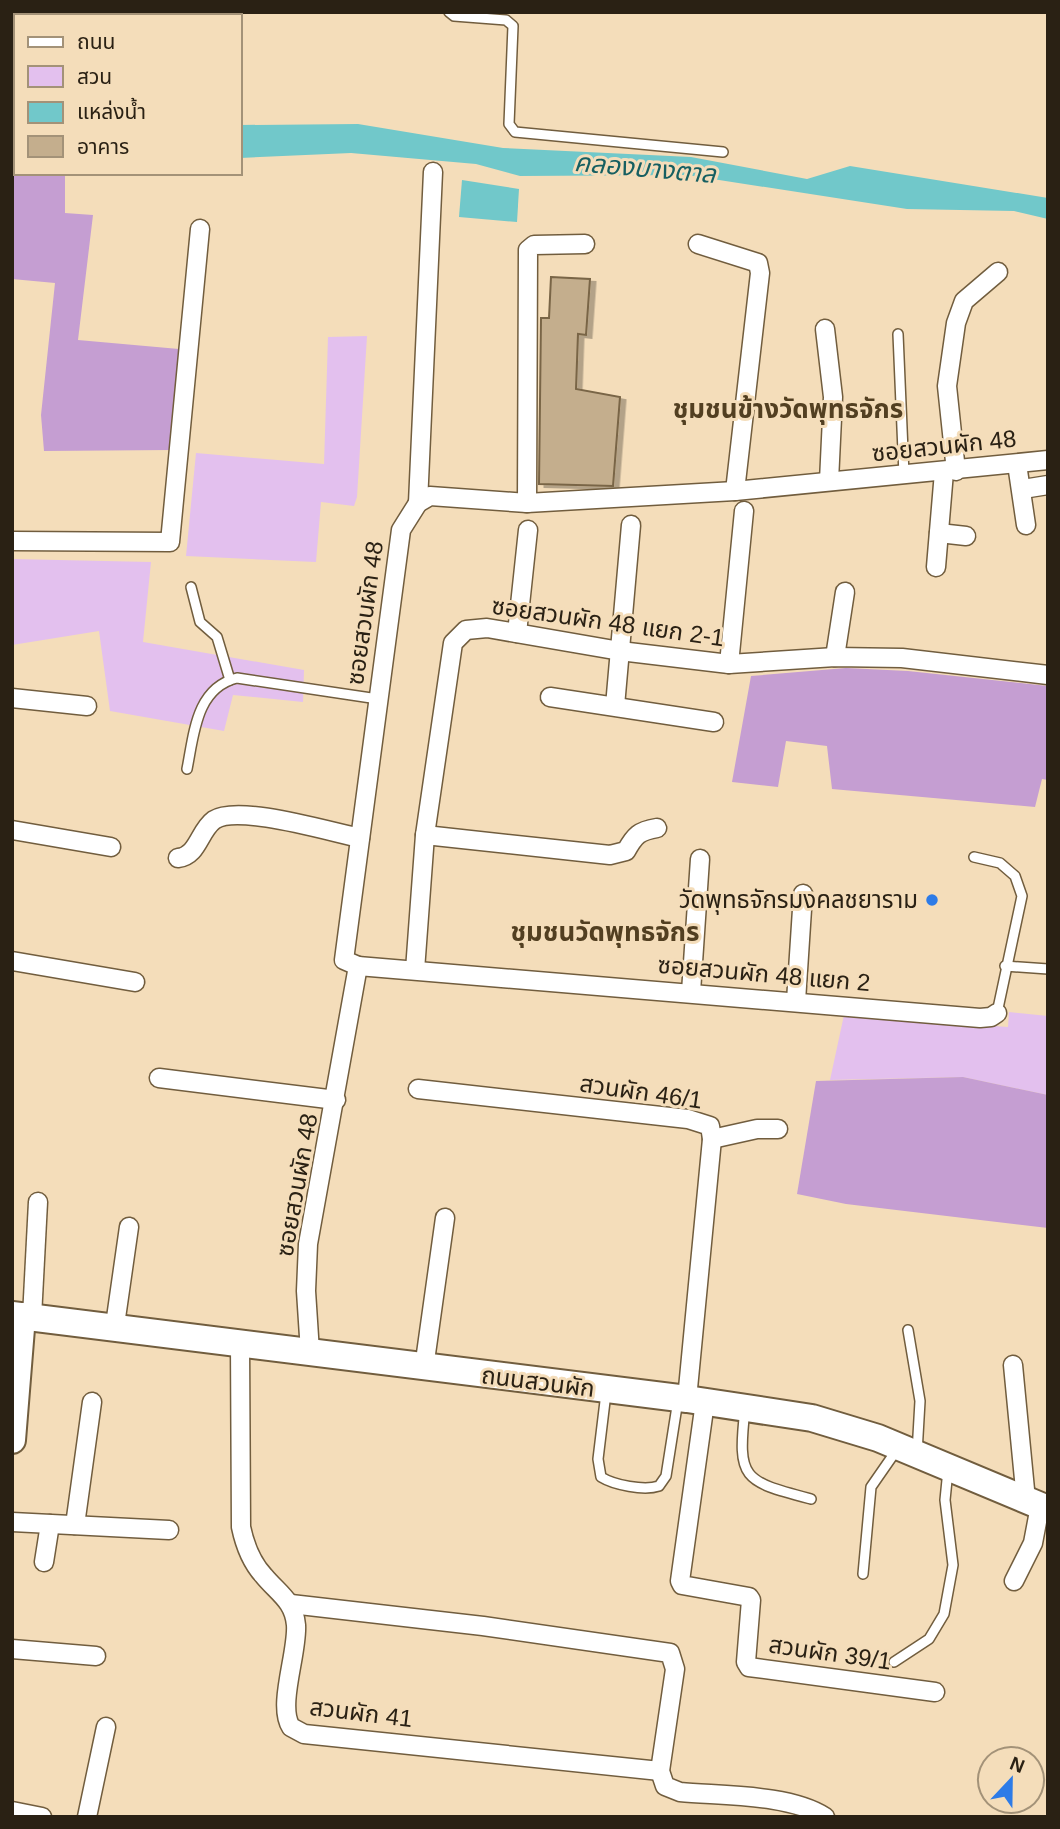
<svg xmlns="http://www.w3.org/2000/svg" width="1060" height="1829" viewBox="0 0 1060 1829" font-family="Helvetica,'Noto Sans Thai',sans-serif">
<style>
.green{fill:#e3c0ee}
.forest{fill:#c59ed2}
.water{fill:#71c8ca}
.building{fill:#c4ae8d;stroke:#796546;stroke-width:2;filter:url(#shadow)}
.lines{fill:none;stroke-linecap:round;stroke-linejoin:round}
.lane-casing{stroke:#715d3e;stroke-width:12}
.street-casing{stroke:#715d3e;stroke-width:21}
.secondary-casing{stroke:#715d3e;stroke-width:30}
.lane{stroke:#fff;stroke-width:9}
.street{stroke:#fff;stroke-width:18}
.secondary{stroke:#fff;stroke-width:26}
.poi-dot{fill:#2d7be7;stroke:#f4ddba;stroke-width:2.5}
.labels{text-anchor:middle;stroke-width:6;stroke-linejoin:round;paint-order:stroke}
.street-label{font-size:24px;fill:#2a2114;stroke:#f4ddba}
.poi-label{font-size:24px;fill:#2a2114;stroke:#f4ddba;text-anchor:end}
.water-label{font-size:26px;font-style:italic;fill:#165f61;stroke:#f4ddba}
.neighbourhood-label{font-size:26px;font-weight:bold;fill:#523f21;stroke:#f4ddba}
</style>
<defs>
<filter id="shadow"><feDropShadow dx="5.5" dy="3" stdDeviation="0" flood-color="#0004"/></filter>
</defs>
<rect width="100%" height="100%" fill="#f4ddba"/>
<g class="green">
<path d="M367,336l-10,161 -3,9 -33,-4 -5,60 -130,-6 10,-103 128,11 4,-127z"/>
<path d="M12,559l139,3 -8,80 161,28 -1,32 -70,-7 -9,36 -114,-20 -11,-80 -87,14z"/>
<path d="M1009,1012l39,4v79l-85,-18 -133,3 14,-65 164,12z"/>
</g>
<g class="forest">
<path d="M12,150h4v23h49v40l28,2 -15,125 101,9 -8,101 -127,1 -3,-36 14,-132 -43,-4z"/>
<path d="M846,668l62,3 140,15v94l-6,-1 -7,28 -203,-18 -5,-43 -41,-5 -8,46 -46,-5 19,-106z"/>
<path d="M963,1077l85,18v133l-202,-24 -49,-10 19,-113z"/>
</g>
<g class="water">
<path d="M358,124l145,24 188,9 116,22 43,-13 198,32v21l-34,-8 -107,-2 -220,-34 -167,1 -44,-12 -125,-11 -111,5v-33z"/>
<path d="M462,180l57,9 -2,33 -58,-5z"/>
</g>
<path class="building" d="M551,277l39,2 -4,56 -8,-1 -2,55 44,8 -7,89 -74,-2 2,-166h8z"/>
<g class="lines">
<g class="lane-casing">
<g id="lane">
<path d="M449,12l5,4 52,4 7,6 -4,98 6,8 208,20"/>
<path d="M898,334l6,141"/>
<path d="M191,587l9,35 17,15 13,43"/>
<path d="M187,769c7,-35 9,-81 50,-91l141,21"/>
<path d="M974,857l26,6 15,13 7,20 -25,117"/>
<path d="M1005,966l43,3"/>
<path d="M908,1330l12,71 -3,52"/>
<path d="M606,1393l-8,66 3,18c13,8 43,14 58,9l7,-10 12,-76"/>
<path d="M745,1409c-8,71 -2,72 66,90"/>
<path d="M863,1574l8,-87 25,-36"/>
<path d="M894,1662l35,-23 15,-25 9,-49 -8,-65 3,-30"/>
</g>
</g>
<g class="street-casing">
<g id="street">
<path d="M698,244l60,19 2,10 -25,218"/>
<path d="M825,329l8,68 -4,84"/>
<path d="M1017,464l9,61"/>
<path d="M956,471l-9,-85 9,-63 8,-22 34,-29"/>
<path d="M1023,489l25,-4"/>
<path d="M418,503l15,-331"/>
<path d="M527,503l1,-253 6,-5 51,-1"/>
<path d="M939,533l27,3"/>
<path d="M12,541l158,1 30,-313"/>
<path d="M936,567l8,-95"/>
<path d="M517,633l11,-103"/>
<path d="M835,657l10,-65"/>
<path d="M729,664l15,-153"/>
<path d="M550,697l164,25"/>
<path d="M12,698l75,8"/>
<path d="M615,706l16,-181"/>
<path d="M12,830l99,17"/>
<path d="M425,835l185,20 16,-4c9,-16 13,-20 31,-23"/>
<path d="M178,858c20,-2 21,-27 36,-38 24,-16 116,12 146,18"/>
<path d="M12,961l123,21"/>
<path d="M358,966l622,52 11,-1 6,-4"/>
<path d="M415,970l10,-135 28,-192 13,-13 21,-2 133,23 109,13 106,-7 67,1 146,17"/>
<path d="M691,992l9,-133"/>
<path d="M796,1001l7,-107"/>
<path d="M159,1078l177,22"/>
<path d="M418,1089l270,30 22,7 2,13 -25,260"/>
<path d="M712,1139l45,-10h21"/>
<path d="M32,1317l6,-115"/>
<path d="M115,1325l14,-98"/>
<path d="M240,1343l1,184c4,19 10,35 23,49 14,17 30,25 32,49 2,27 -19,81 -5,102l13,7 356,37"/>
<path d="M310,1352l-4,-61 2,-47 50,-278 -14,-6 57,-430 17,-27 12,-7 97,7 208,-12 313,-31"/>
<path d="M1013,1365l13,135"/>
<path d="M424,1368l21,-150"/>
<path d="M705,1402l-25,179 2,4 67,12 2,3 -5,62 3,5 186,25"/>
<path d="M12,1522l157,8"/>
<path d="M75,1525l17,-123"/>
<path d="M44,1562l6,-38"/>
<path d="M1014,1581l19,-38 7,-37"/>
<path d="M291,1604l192,22 187,27 5,16 -15,102 5,15 15,6c42,4 110,2 145,25"/>
<path d="M12,1649l84,7"/>
<path d="M12,1811l30,6"/>
<path d="M87,1817l19,-90"/>
</g>
</g>
<g class="secondary-casing">
<g id="secondary">
<path d="M12,1315l675,84 125,19 66,20 170,71"/>
<path d="M12,1440l10,-124"/>
</g>
</g>
<use href="#lane" class="lane"/>
<use href="#street" class="street"/>
<use href="#secondary" class="secondary"/>
</g>
<circle class="poi-dot" cx="932" cy="900" r="7"/>
<g class="labels">
<g class="street-label">
<text transform="translate(944 446) rotate(-6)" y="8">ซอยสวนผัก 48</text>
<text transform="translate(365 613) rotate(-82)" y="8">ซอยสวนผัก 48</text>
<text transform="translate(608 622) rotate(8)" y="8">ซอยสวนผัก 48 แยก 2-1</text>
<text transform="translate(764 974) rotate(5)" y="8">ซอยสวนผัก 48 แยก 2</text>
<text transform="translate(641 1092) rotate(8)" y="8">สวนผัก 46/1</text>
<text transform="translate(297 1185) rotate(-80)" y="8">ซอยสวนผัก 48</text>
<text transform="translate(538 1382) rotate(7)" y="8">ถนนสวนผัก</text>
<text transform="translate(830 1653) rotate(8)" y="8">สวนผัก 39/1</text>
<text transform="translate(361 1713) rotate(7)" y="8">สวนผัก 41</text>
</g>
<g class="poi-label">
<text x="918" y="908">วัดพุทธจักรมงคลชยาราม</text>
</g>
<g class="water-label">
<text transform="translate(645 168) rotate(5)" y="9">คลองบางตาล</text>
</g>
<g class="neighbourhood-label">
<text x="788" y="418">ชุมชนข้างวัดพุทธจักร</text>
<text x="605" y="941">ชุมชนวัดพุทธจักร</text>
</g>
</g>
<rect width="1060" height="1829" fill="none" stroke="#2a2114" stroke-width="28"/>
<rect x="14" y="14" width="228" height="161" fill="#f4ddba" stroke="#a39278" stroke-width="2"/>
<rect x="28" y="37" width="35" height="10" fill="#ffffff" stroke="#a39278" stroke-width="2"/>
<text x="77" y="49" font-size="21" fill="#2a2114">ถนน</text>
<rect x="28" y="66" width="35" height="21" fill="#e3c0ee" stroke="#a39278" stroke-width="2"/>
<text x="77" y="84" font-size="21" fill="#2a2114">สวน</text>
<rect x="28" y="102" width="35" height="21" fill="#71c8ca" stroke="#a39278" stroke-width="2"/>
<text x="77" y="119" font-size="21" fill="#2a2114">แหล่งน้ำ</text>
<rect x="28" y="136" width="35" height="21" fill="#c4ae8d" stroke="#a39278" stroke-width="2"/>
<text x="77" y="154" font-size="21" fill="#2a2114">อาคาร</text>
<g transform="translate(1011 1780) rotate(22)"><circle r="33" fill="#f4ddba" stroke="#a39278" stroke-width="2"/>
<path d="M0-5L12 26L0 18L-12 26Z" fill="#2d7be7"/>
<text y="-10" font-size="19" font-weight="bold" text-anchor="middle" fill="#2a2114">N</text>
</g>
</svg>
